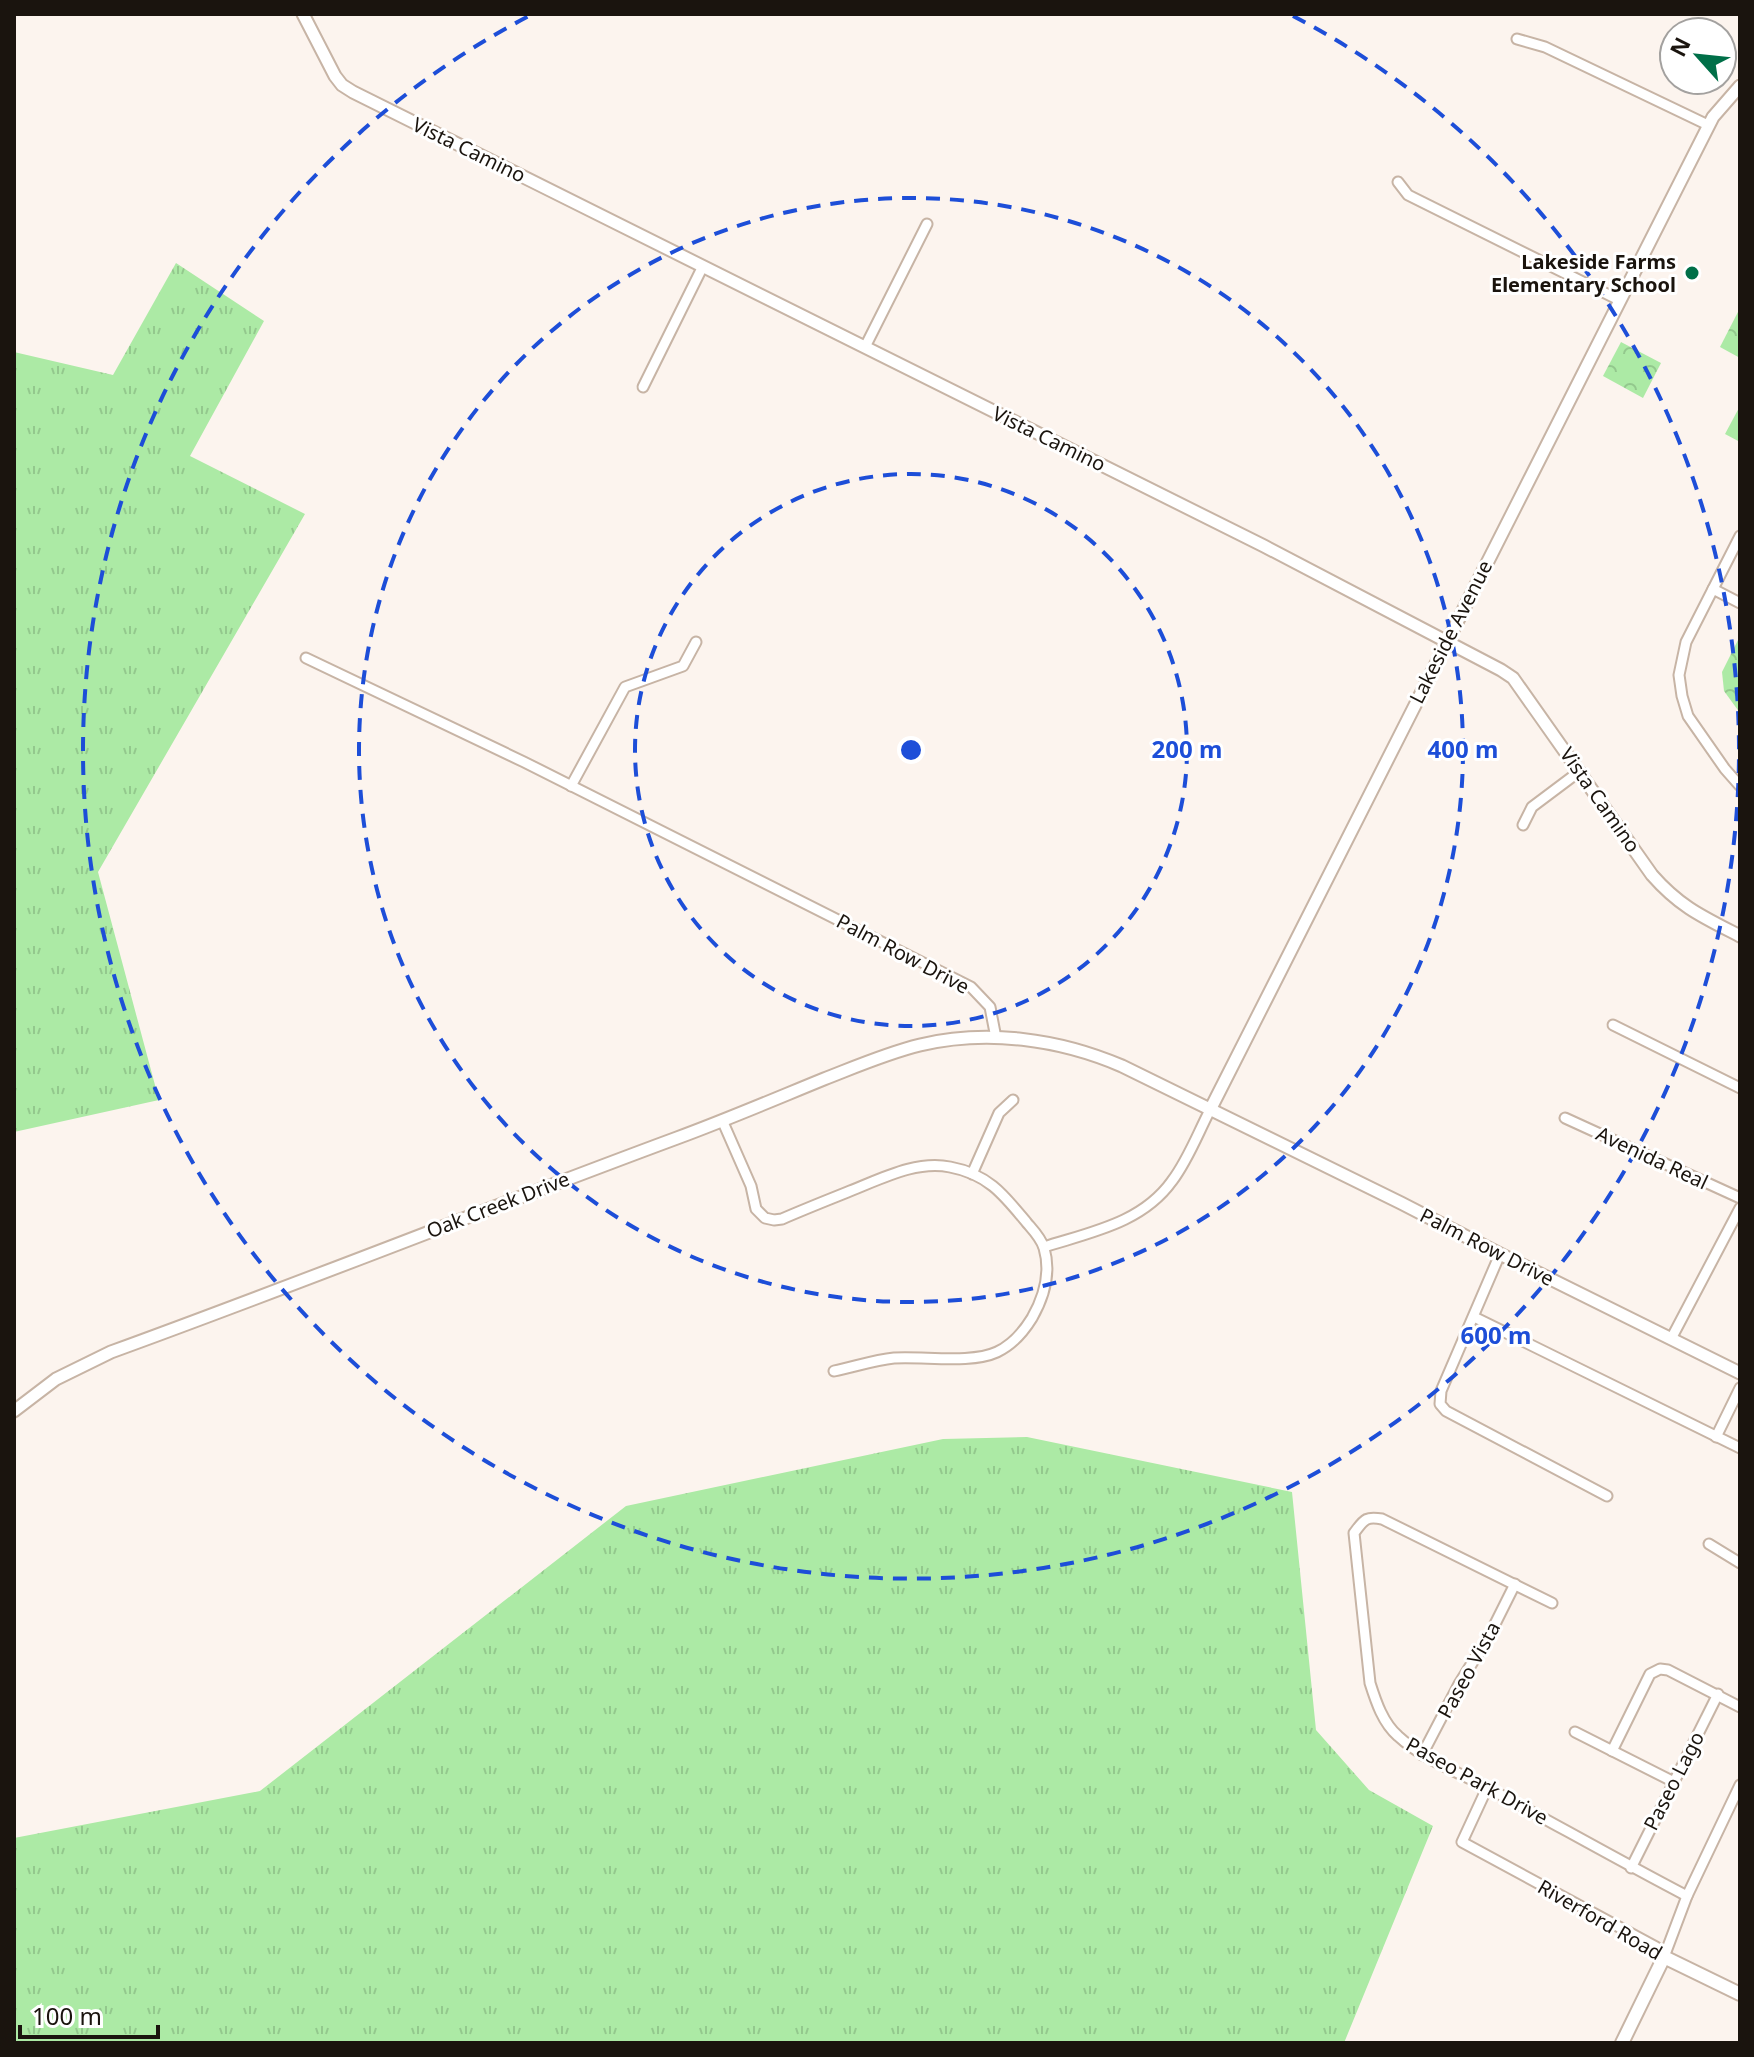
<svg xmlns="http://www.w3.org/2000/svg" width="1754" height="2057" viewBox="0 0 1754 2057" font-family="'Noto Sans',sans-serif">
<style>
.grass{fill:url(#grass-tufts)}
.park{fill:url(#park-crowns)}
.garden{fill:#aceaa5}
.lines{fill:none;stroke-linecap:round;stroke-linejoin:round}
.minor-casing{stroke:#c7b4a5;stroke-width:13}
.tertiary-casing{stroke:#c7b4a5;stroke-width:15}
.secondary-casing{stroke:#c7b4a5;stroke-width:16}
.minor{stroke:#fff;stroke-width:9}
.tertiary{stroke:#fff;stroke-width:11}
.secondary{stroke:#fff;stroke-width:12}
.ring{fill:none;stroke:#1d4ed8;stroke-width:4;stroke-dasharray:14 10}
.poi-dot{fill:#006f48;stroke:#fff;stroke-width:3}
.labels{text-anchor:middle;stroke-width:6;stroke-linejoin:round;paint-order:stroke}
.street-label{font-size:20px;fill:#1a140e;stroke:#fff}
.poi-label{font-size:20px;font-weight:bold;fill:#1a140e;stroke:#fff;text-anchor:end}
.centre{fill:#1d4ed8;stroke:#fff;stroke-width:4}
.ring-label{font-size:24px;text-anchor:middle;font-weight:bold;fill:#1d4ed8;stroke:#fff;stroke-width:6;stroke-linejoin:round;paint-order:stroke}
</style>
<defs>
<pattern id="grass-tufts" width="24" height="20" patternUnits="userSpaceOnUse" patternTransform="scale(2)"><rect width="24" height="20" fill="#aceaa5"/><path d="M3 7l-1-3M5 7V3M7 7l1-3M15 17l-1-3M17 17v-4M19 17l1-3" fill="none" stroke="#93c88d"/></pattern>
<pattern id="park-crowns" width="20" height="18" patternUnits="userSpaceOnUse" patternTransform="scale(2)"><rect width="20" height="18" fill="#aceaa5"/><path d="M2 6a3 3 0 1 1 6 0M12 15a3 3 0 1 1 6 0" fill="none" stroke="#93c88d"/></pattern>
</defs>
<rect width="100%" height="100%" fill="#fcf4ee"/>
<g class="grass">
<path d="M176,263l88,58 -74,135 115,58 -207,358 61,228 -145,32v-780l99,23z"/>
<path d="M1027,1437l265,55 24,238 53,60 64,36 -89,217h-1330v-205l246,-47 366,-285 317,-67z"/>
</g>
<g class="park">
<path d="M1740,308v50l-20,-11z"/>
<path d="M1621,342l40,21 -18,35 -40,-22z"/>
<path d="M1740,636v77l-16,-22 -2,-19z"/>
</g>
<path class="garden" d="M1740,406v36l-15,-8z"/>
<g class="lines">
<g class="minor-casing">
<g id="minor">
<path d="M1517,39l28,8 163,78"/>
<path d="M1398,182l10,13 211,105"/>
<path d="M865,347l62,-123"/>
<path d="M643,387l59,-119"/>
<path d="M1740,536l-54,106 -7,33 3,21 6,20 37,53 15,17"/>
<path d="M1713,589l27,14"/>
<path d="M306,658l218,104 447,225 19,20 6,31"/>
<path d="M571,786l54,-99 58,-21 13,-24"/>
<path d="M1523,825l9,-18 48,-36"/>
<path d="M1613,1025l127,63"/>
<path d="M1565,1118l175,80"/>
<path d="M722,1120l29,66 5,23 9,9 9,2 8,-1c23,-10 46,-19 68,-28 31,-12 66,-31 100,-24 38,7 54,28 77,56 6,7 14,15 17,25 7,24 0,49 -12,70 -8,13 -20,27 -35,34 -26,12 -73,4 -103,6 -20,2 -40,9 -60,13"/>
<path d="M972,1174l27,-61 14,-13"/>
<path d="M1044,1247c47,-15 98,-24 128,-66 16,-21 26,-48 38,-71"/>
<path d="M1500,1254l-59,137 -1,13 6,7 161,85"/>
<path d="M1474,1317l266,131"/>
<path d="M1671,1339l69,-131"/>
<path d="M1716,1437l24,-49"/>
<path d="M1709,1544l31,19"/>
<path d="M1552,1603l-170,-84c-17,-3 -18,1 -28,14l16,150c6,19 13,40 28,53 26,24 60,36 90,52 67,36 132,73 199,108"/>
<path d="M1575,1732l99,50"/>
<path d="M1612,1751l38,-77 10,-5 8,1 72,37"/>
<path d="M1422,1755l37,-71 30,-48 26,-52"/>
<path d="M1487,1788l-25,54 194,105 8,10 23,-61 53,-111"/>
<path d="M1631,1868l87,-174"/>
</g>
</g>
<g class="tertiary-casing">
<g id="tertiary">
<path d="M303,14l32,62 7,9 11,7 911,454 237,124 12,8 139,197c28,32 51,42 88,61"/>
<path d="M1210,1110l503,-993 27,-31"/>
<path d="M14,1411l42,-32 55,-27c190,-69 377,-144 566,-214 49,-18 98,-39 147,-59 31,-12 63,-26 96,-34 67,-16 139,-6 202,21l279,137 99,51 240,119"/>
</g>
</g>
<g class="secondary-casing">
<path id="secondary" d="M1622,2043l42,-86 76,37"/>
</g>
<use href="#minor" class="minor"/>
<use href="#tertiary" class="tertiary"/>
<use href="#secondary" class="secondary"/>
</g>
<g class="ring">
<circle cx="911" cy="750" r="276"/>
<circle cx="911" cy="750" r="552"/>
<path d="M1293 16A828 828 0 1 1 529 16"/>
</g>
<circle class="poi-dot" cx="1692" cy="273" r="8"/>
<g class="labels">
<g class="street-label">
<text transform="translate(469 150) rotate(26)" y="7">Vista Camino</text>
<text transform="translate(1049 439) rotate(26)" y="7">Vista Camino</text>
<text transform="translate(1451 632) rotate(-63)" y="7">Lakeside Avenue</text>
<text transform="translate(1600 800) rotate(55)" y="7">Vista Camino</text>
<text transform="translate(903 954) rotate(28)" y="7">Palm Row Drive</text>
<text transform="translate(1652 1158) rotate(25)" y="7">Avenida Real</text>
<text transform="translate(498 1205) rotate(-21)" y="7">Oak Creek Drive</text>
<text transform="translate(1487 1247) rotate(27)" y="7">Palm Row Drive</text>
<text transform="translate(1469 1670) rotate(-61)" y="7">Paseo Vista</text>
<text transform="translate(1477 1781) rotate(29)" y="7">Paseo Park Drive</text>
<text transform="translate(1674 1781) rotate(-63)" y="7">Paseo Lago</text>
<text transform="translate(1600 1920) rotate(30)" y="7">Riverford Road</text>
</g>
<g class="poi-label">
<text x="1676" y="269">Lakeside Farms<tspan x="1676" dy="23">Elementary School</tspan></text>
</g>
</g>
<circle cx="911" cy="750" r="12" class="centre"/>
<g class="ring-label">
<text x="1187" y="758">200 m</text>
<text x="1463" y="758">400 m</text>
<text x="1496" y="1344">600 m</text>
</g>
<rect width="1754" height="2057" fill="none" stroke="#1a140e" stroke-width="32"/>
<g transform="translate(1698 56) rotate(297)"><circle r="38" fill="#ffffff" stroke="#a3a19f" stroke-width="2"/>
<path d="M0-6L14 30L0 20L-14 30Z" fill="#006f48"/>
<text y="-12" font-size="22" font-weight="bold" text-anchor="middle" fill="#1a140e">N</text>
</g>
<path d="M20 2025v12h138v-12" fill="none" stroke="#1a140e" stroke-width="4"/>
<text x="32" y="2025" font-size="24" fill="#1a140e" stroke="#ffffff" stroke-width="6" paint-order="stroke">100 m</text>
</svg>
